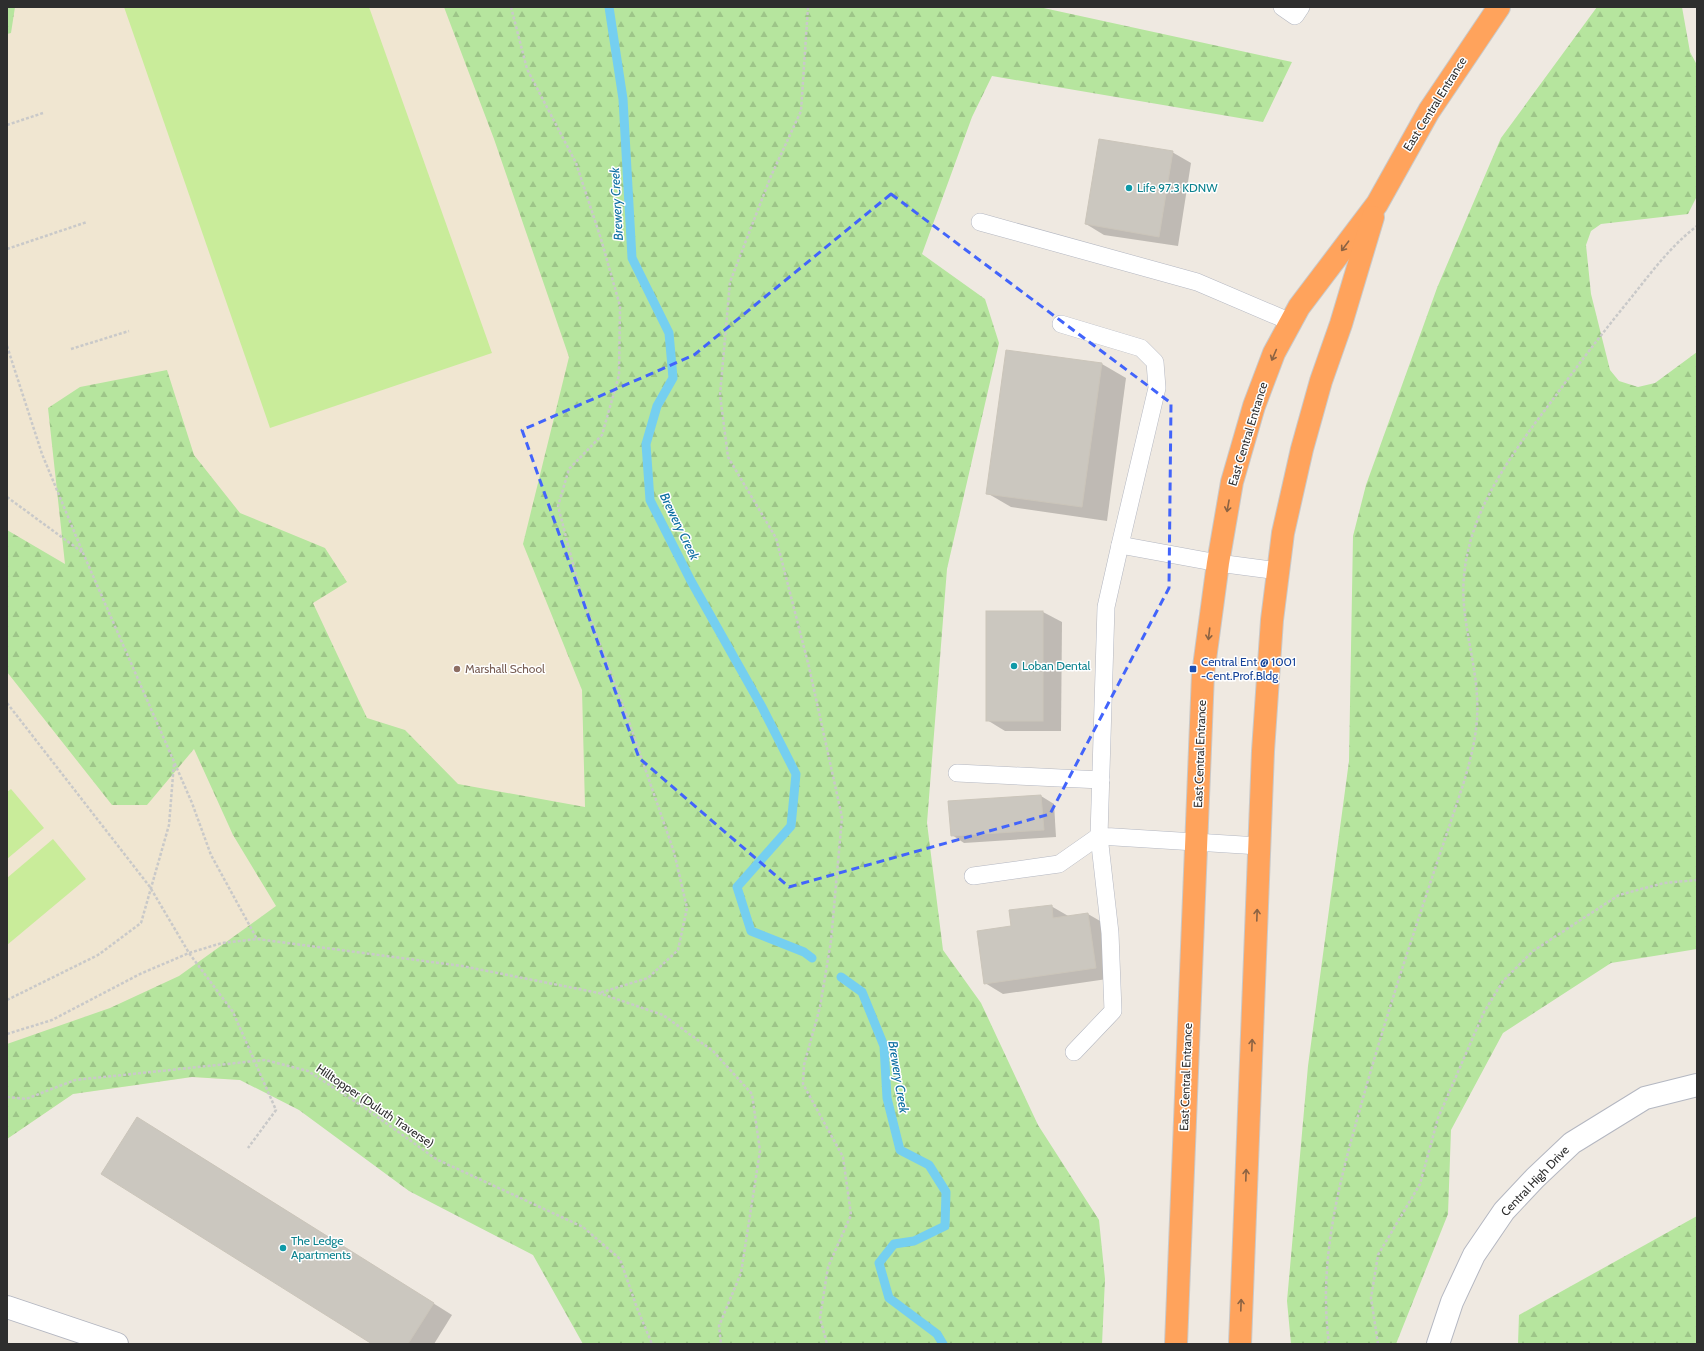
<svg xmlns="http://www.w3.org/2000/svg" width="1704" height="1351" viewBox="0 0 1704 1351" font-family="Cabin,sans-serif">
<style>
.education{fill:#f0e6d1}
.forest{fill:url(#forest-firs)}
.pitch{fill:#c9ec9a}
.shadow{fill:#0003}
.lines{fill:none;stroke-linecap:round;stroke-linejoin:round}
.stream{stroke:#75cff0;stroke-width:9}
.building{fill:#cbc7bf;stroke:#cbc5ba}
.lane-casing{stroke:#b4b7c1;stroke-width:18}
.secondary-casing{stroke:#b4b7c1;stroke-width:24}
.highway-casing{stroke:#c9c9c9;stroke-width:24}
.path{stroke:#c9c9c9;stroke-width:2.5;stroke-dasharray:3 2;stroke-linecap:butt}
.lane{stroke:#fff;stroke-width:17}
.secondary{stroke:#fff;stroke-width:22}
.highway{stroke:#ffa35c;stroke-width:22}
.oneway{stroke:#8c6343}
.marked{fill:none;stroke:#4264fb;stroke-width:3;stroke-dasharray:8 5;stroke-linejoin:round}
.culture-dot{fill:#0f9aa8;stroke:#fff;stroke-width:1.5}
.education-dot{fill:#8d6e63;stroke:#fff;stroke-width:1.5}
.transit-dot{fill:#1a4fb4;stroke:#fff;stroke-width:1.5}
.labels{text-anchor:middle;stroke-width:3;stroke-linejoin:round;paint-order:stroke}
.street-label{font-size:12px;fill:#2e2e2e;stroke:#fff}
.culture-label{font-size:12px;fill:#0d838f;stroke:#fff;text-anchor:start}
.transit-label{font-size:12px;fill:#164399;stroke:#fff;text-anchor:start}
.education-label{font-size:12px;fill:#785e54;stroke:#fff;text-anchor:start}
.water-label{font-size:13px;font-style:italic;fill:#0d6fa3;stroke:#fff}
</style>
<defs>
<pattern id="forest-firs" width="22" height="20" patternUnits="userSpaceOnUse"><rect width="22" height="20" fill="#b6e59e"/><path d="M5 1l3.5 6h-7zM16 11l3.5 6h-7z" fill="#9dc588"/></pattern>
</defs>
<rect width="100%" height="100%" fill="#efe9e1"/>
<path class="education" d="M7,7h925l-342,1254 -301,-178 -97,-6 -119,17 -66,45z"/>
<g class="forest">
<path d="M7,7h8l-4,26 -4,1z"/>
<path d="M444,7h595l253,55 -29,60 -271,-46 -20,41 -50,137 63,45 14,44 -52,226 -20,254 16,127 38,53 57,122 61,95 6,59 -3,65h-519l-50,-89 -124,-64 -110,-81 -59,-30 -48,-3 -119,17 -66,45v-95l103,-36 69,-32 97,-70 -43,-71 -39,-86 -47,56h-35l-105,-133v-142l58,34 -17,-156 32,-21 87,-17 27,85 46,58 85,35 22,34 -34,21 54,115 38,12 53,54 127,23 -3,-117 -59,-146 46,-187 -75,-218z"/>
<path d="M1597,7h85l8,45 7,13v131l-9,18 -87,10 -10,7 -5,14 5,49 19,76 9,11 19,6 17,-4 42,-31v597l-86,14 -108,70 -52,97 -3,84 -52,130h-105l-4,-43 21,-235 41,-305 4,-225 13,-51 71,-197 64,-150z"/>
<path d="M1697,1216v128h-179l1,-29z"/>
</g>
<g class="pitch">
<path d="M124,7h245l123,346 -222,75z"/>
<path d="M11,789l33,39 -37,31v-67z"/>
<path d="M53,839l33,40 -79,66v-67z"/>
</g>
<g class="shadow">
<path d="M1172,152l19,11 -13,83 -74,-11 -18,-11z"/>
<path d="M1102,364l24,14 -19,143 -96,-14 -24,-14z"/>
<path d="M987,612h56l19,10 -1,109h-56l-18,-11z"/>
<path d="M1041,796l13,8 2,33 -92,6 -12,-8 -3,-33z"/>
<path d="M1051,906l19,11 18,-3 19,11 7,53 -111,16 -18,-11 27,-57z"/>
<path d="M156,1129l296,186 -18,29h-60z"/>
</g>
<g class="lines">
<g class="stream">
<path d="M609,7l14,92 9,159 37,75 4,45 -16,28 -11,38 4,56 41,81 71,126 34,67 -5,52 -54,61 14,44 53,21 8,6"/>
<path d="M841,977l21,15 22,54 3,52 13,52 29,15 17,27 -1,34 -31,15 -20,3 -15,19 10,35 48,36 6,10"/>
</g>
</g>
<g class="building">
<path d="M1099,139l74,12 -14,86 -74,-13z"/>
<path d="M1006,350l96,13 -20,144 -96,-13z"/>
<rect x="986" y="611" width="57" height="110"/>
<path d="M1041,795l3,35 -93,6 -3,-35z"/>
<path d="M1052,905l1,13 35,-5 8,55 -112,16 -7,-53 34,-5 -2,-16z"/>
<path d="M137,1117l297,186 -26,41h-36l-271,-170z"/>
</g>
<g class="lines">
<g class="lane-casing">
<g id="lane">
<path d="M1282,7l13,9 6,-9"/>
<path d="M980,222l217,60 94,40"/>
<path d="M1061,324l80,24 14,14 2,26 -37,157"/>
<path d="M957,773l144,7"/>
<path d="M1259,846l-160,-10 7,-229 14,-62 98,18 60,8"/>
<path d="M973,876l86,-12 40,-28 11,97 3,78 -39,41"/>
</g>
</g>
<g class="secondary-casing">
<g id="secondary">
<path d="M7,1307l110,37"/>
<path d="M1438,1344l14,-42 22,-47 30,-44 31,-33 37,-35 73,-45 52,-13"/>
</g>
</g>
<g class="highway-casing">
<g id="highway">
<path d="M1176,1344l27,-670 15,-111 14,-81 22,-76 20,-53 25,-46 78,-103 52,-93 70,-104"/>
<path d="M1240,1344l23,-593 9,-131 11,-87 19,-84 19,-68 20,-57 32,-107"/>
</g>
</g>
<g class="path">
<path d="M511,7l16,62 49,94 25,76 19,67 -1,69 -17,60 -33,34 -11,37 22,85 49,131 45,130 13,56 -9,42 -30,28 -49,15"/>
<path d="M808,7l-7,104 -30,65 -41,106 -10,113 8,62 48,81 33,129 33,150 -11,124 -11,66 -16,58 -1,19 40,73 8,58 -23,52 -8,51 7,26"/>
<path d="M7,125l36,-12"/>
<path d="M7,249l80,-27"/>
<path d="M7,346l35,108 41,99 109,250 19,52 46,84"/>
<path d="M71,349l58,-18"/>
<path d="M7,497l75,55"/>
<path d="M7,703l143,184 39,66 44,59 43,98 -28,38"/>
<path d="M7,1000l91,-45 43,-32 28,-98 5,-62"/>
<path d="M7,1034l45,-14 88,-46 49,-21 33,-10 35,-4 205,27 137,27 64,22 50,36 39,43 8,57 -19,122 -22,53 2,18"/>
<path d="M7,1097l19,2 49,-19 190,-20 43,11 57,37 71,51 147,68 37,32 17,49 15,36"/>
<path d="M1329,1344c-12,-90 14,-175 38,-260 29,-101 63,-200 96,-299 9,-30 16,-57 14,-88 -2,-41 -17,-80 -13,-121 6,-68 50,-125 90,-178 23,-32 47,-63 72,-94 22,-27 43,-57 71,-78"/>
<path d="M1378,1344l-7,-46 7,-43 42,-71 18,-66 46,-106 19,-31 30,-30 86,-56 45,-12 33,-3"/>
</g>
<use href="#lane" class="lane"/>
<use href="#secondary" class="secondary"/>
<use href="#highway" class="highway"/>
</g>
<defs><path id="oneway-shaft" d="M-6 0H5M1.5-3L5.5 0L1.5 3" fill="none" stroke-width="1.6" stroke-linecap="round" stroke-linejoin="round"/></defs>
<g class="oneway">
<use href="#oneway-shaft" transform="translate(1345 246) rotate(127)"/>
<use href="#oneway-shaft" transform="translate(1274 355) rotate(113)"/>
<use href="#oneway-shaft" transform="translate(1228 506) rotate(100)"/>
<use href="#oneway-shaft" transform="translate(1209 634) rotate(97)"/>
<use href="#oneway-shaft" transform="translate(1257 915) rotate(-88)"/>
<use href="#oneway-shaft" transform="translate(1252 1045) rotate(-88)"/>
<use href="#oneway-shaft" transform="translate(1246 1175) rotate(-88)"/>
<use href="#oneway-shaft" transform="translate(1241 1305) rotate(-88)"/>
</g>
<path class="marked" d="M891,194l280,209 -2,185 -119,226 -261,73 -150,-129 -117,-328 172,-75z"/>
<g class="culture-dot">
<circle cx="1129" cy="188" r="4"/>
<circle cx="1014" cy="666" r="4"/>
<circle cx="283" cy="1248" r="4"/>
</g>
<circle class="education-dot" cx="457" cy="669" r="4"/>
<rect class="transit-dot" x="1189" y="665" width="8" height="8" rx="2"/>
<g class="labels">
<g class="street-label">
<text transform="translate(1435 104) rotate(-58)" y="4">East Central Entrance</text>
<text transform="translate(1248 434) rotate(-73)" y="4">East Central Entrance</text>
<text transform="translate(1200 754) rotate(-88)" y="4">East Central Entrance</text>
<text transform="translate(1186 1077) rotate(-88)" y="4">East Central Entrance</text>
<text transform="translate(375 1106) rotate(34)" y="4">Hilltopper (Duluth Traverse)</text>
<text transform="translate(1535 1181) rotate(-46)" y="4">Central High Drive</text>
</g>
<g class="culture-label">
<text x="1137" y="192">Life 97.3 KDNW</text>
<text x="1022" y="670">Loban Dental</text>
<text x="291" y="1245">The Ledge<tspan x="291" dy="14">Apartments</tspan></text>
</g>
<g class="transit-label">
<text x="1201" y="666">Central Ent @ 1001<tspan x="1201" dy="14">-Cent.Prof.Bldg</tspan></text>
</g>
<g class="education-label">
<text x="465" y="673">Marshall School</text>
</g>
<g class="water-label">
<text transform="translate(616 204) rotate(-93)" y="5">Brewery Creek</text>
<text transform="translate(680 526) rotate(64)" y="5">Brewery Creek</text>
<text transform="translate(899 1077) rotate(81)" y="5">Brewery Creek</text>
</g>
</g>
<rect width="1704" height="1351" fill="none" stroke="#2e2e2e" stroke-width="16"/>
</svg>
